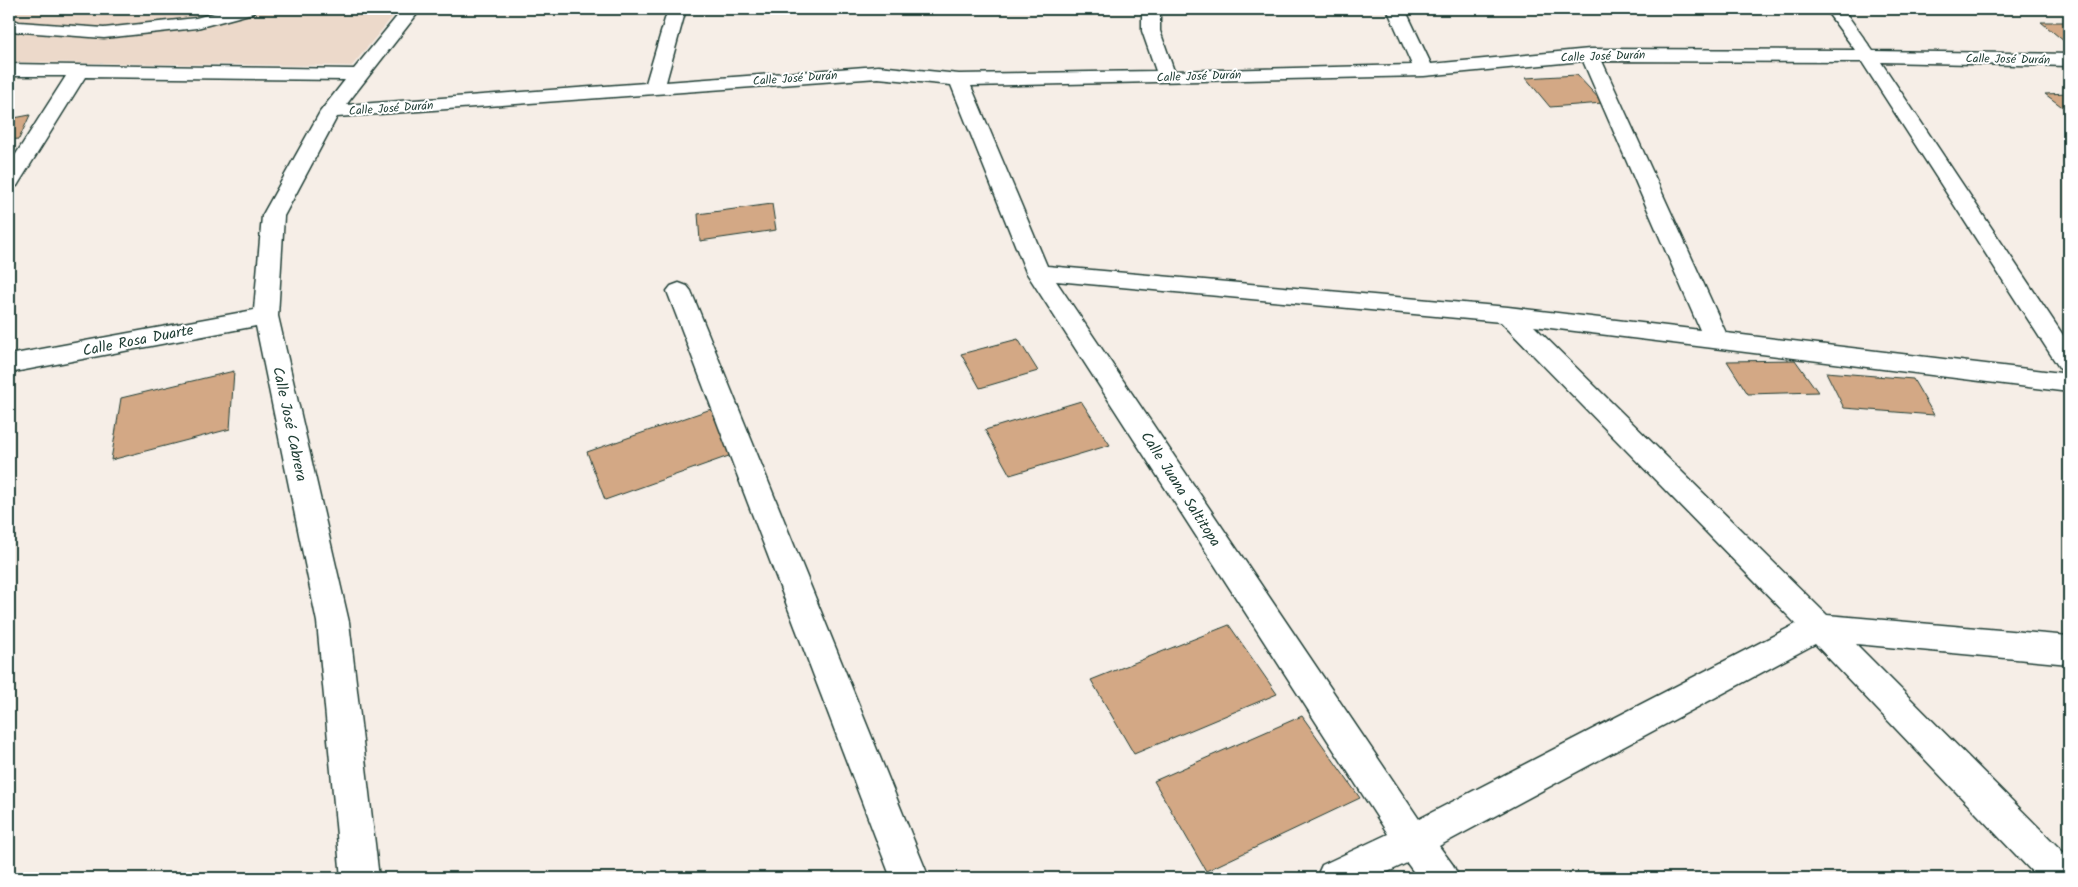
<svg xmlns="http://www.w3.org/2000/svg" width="2078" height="887" viewBox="0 0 2078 887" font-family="Kalam,sans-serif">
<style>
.built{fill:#ecd9ca}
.building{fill:#d3a885;stroke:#1f3d34}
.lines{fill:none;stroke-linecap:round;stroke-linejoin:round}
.lane-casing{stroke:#1f3d34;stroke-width:3}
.street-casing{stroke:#1f3d34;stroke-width:3}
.lane{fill:#fff;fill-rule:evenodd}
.street{fill:#fff;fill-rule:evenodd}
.labels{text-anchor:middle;stroke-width:4;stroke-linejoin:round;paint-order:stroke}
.far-street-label{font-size:12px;fill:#1f3d34;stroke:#fff}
.street-label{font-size:15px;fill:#1f3d34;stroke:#fff}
</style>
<rect width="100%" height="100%" fill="#f6eee7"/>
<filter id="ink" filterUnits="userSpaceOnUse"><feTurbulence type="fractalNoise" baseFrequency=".02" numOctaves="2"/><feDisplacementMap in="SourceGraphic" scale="10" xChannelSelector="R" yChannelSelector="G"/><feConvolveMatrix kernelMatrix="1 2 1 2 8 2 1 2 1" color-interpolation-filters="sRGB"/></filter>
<g filter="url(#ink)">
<path class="built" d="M9,9h390l-47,57 -343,-4z"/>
<g class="building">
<path d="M2041,22h28v20h-4z"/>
<path d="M1577,75l26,28 -53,4 -24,-29z"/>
<path d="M2069,93v19l-24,-18z"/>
<path d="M30,115l-11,24 -10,1v-21z"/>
<path d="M772,204l4,26 -76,11 -2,-27z"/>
<path d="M1018,339l20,32 -58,17 -19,-34z"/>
<path d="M1795,360l23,32 -70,2 -21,-33z"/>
<path d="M234,371l-4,58 -119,31 10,-62z"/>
<path d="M1826,372l87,7 21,36 -90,-7z"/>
<path d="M1081,401l29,44 -100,30 -25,-45z"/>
<path d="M717,407l23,45 -135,48 -18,-48z"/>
<path d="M1229,625l48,69 -143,60 -43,-74z"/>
<path d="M1302,716l58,82 -154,73 -52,-90z"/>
</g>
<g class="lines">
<g class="lane-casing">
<path id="lane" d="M228,9h28l-3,4 -56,15 -93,10 -95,-7v-13l10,4 85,6 92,-10z"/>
</g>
<g class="street-casing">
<g id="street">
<path d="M403,9h18l-75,96 300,-22 22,-74h18l-20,73 212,-16 81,8 197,-3 -14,-40v-22h18v22l14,40 238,-6 -25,-56h18l26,55 159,-15 265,1 -30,-41h18l30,42 196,3v12l-188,-4 188,282v28l-9,-3 -198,-307 -260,-1 124,272 343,41v18l-535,-66 293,289 242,21v28l-213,-20 213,214v20h-31l-223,-234 -376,202 14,19 6,13h-41l-11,-15 -32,15h-59l6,-13 66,-31 -362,-562 -75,-187 -73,-7 -541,39 -53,99 -6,100 71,306 30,256h-38l-24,-256 -61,-296 -247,47v-18l245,-45 8,-94 58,-104 25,-32 -260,-3 -65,104 -3,5 -8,1v-22l57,-89h-57v-12l345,5zM1583,61l117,269 -192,-23 -461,-41 -76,-180 453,-10zM1056,281l445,41 295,302 -377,195z"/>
<path d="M679,283l8,3 4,5 238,587h-38l-224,-587 4,-5z"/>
</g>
</g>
<use href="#lane" class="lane"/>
<use href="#street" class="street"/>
</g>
</g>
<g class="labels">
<g class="far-street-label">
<text transform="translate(1603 56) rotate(-2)" y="4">Calle José Durán</text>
<text transform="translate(2008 59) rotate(1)" y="4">Calle José Durán</text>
<text transform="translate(1199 76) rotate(-2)" y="4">Calle José Durán</text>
<text transform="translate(795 78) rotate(-4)" y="4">Calle José Durán</text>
<text transform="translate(391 108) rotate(-4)" y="4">Calle José Durán</text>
</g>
<g class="street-label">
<text transform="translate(138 340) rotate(-11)" y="5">Calle Rosa Duarte</text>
<text transform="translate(290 424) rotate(78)" y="5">Calle José Cabrera</text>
<text transform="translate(1181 489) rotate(57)" y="5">Calle Juana Saltitopa</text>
</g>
</g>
<rect width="2078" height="887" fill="none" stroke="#fff" stroke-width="30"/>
<rect x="15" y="15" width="2048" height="857" fill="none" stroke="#1f3d34" stroke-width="2" filter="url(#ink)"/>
</svg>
